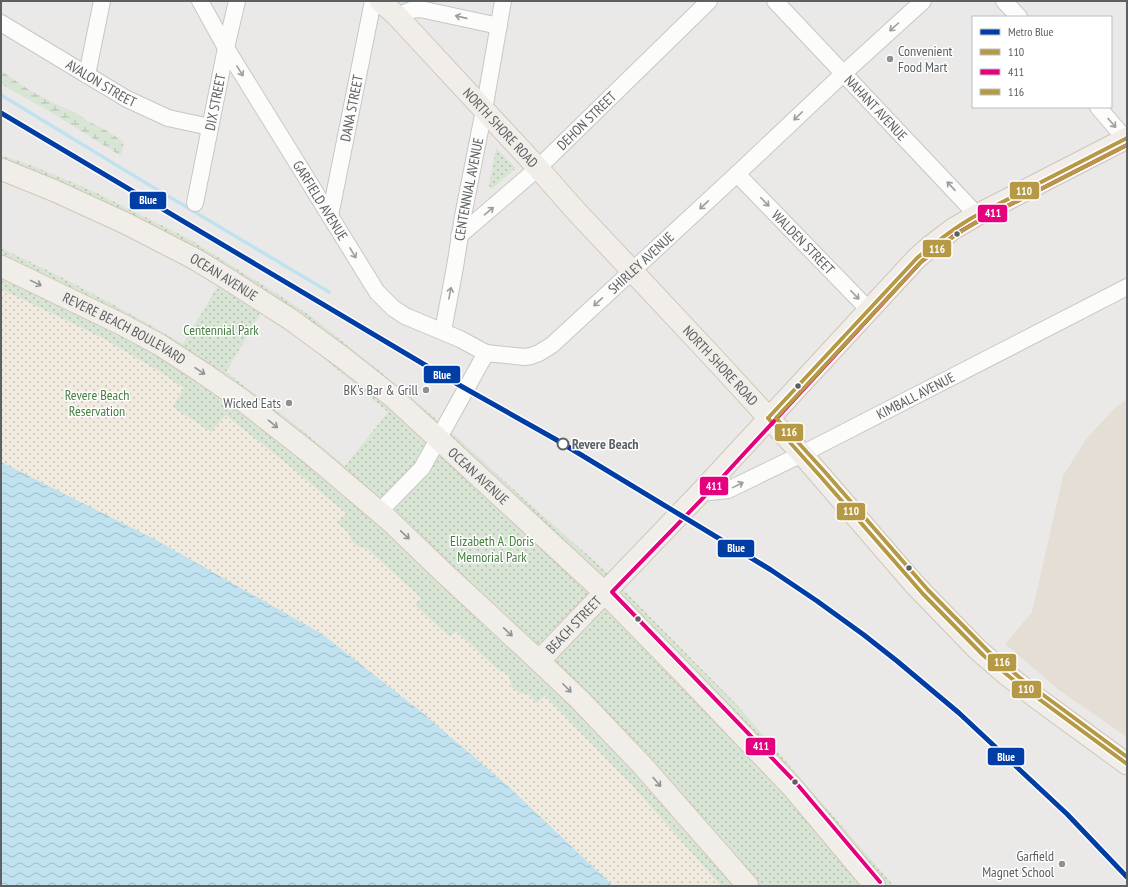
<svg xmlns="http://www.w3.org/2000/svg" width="1128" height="887" viewBox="0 0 1128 887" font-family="'PT Sans Narrow',sans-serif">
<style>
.commercial{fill:#e4ded5}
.grass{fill:url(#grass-dots);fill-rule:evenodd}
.wetland{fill:url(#wetland-marsh)}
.sand{fill:url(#sand-dots)}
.water{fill:url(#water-waves)}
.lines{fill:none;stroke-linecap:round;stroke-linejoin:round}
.stream{stroke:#c0e2f0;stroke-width:3.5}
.minor-casing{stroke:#c8c7c6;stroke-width:18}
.major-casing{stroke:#d0c6b8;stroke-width:23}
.minor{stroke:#fcfcfb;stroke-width:16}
.major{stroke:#f1eee9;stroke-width:21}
.bus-1-casing{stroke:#fff;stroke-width:7}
.bus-2-casing{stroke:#fff;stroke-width:7}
.bus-3-casing{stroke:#fff;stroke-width:7}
.bus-1{stroke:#b69945;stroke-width:4}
.bus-2{stroke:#e5007d;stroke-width:4}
.bus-3{stroke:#b69945;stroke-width:4}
.metro-1-casing{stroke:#fff;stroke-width:8}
.metro-1{stroke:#003da5;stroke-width:5}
.oneway{stroke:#9d9ea0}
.oneway2{stroke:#919292}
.poi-dot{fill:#8f9091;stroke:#fff;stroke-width:1.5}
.bus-dot{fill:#5d6063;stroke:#fff;stroke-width:1.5}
.stop-dot{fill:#fff;stroke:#5d6063;stroke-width:2}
.labels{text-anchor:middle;stroke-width:3;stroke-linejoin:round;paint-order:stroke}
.poi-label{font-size:14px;fill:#5d6063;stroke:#fff;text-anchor:end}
.street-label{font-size:14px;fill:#5d6063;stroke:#fff}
.park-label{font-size:14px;fill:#457f3f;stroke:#fff}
.stop-label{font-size:14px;font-weight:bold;fill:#5d6063;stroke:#fff;text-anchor:start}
.line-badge{stroke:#fff;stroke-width:1.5}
.badge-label{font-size:11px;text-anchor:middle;font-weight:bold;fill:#fff}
</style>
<defs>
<pattern id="grass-dots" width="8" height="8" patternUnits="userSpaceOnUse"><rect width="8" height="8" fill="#d8e5d4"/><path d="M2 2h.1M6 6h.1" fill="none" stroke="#b2bdb0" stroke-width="1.8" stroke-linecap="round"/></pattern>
<pattern id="wetland-marsh" width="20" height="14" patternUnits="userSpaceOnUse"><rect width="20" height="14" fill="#d8e5d4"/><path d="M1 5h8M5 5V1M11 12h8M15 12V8" fill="none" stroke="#b2bdb0"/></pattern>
<pattern id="sand-dots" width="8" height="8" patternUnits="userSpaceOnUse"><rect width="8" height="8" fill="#f1eade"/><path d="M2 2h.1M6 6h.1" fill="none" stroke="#c6c1b8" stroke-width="1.8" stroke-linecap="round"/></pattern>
<pattern id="water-waves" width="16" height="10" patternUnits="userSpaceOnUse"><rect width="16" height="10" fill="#c0e2f0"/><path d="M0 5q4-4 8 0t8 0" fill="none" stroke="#9fbbc6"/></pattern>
</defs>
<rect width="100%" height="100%" fill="#ebe9e7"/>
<path class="commercial" d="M1127,399v338l-68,-47 -54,-46 27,-32 31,-136 24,-38 26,-28z"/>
<g class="grass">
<path d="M496,148l20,20 -24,21 -3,-3z"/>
<path d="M1,155l32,11 60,25 96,48 90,56 33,22 70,56 75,64 68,63 73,64 139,141 157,181h-281l-104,-99 -90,-77 -97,-76 -166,-94 -155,-78v-214c62,29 123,61 182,96l35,-58c-29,-17 -58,-35 -88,-50 -42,-21 -85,-38 -129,-54zM261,313l52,36 75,63 -43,54 -58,-48 -61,-46z"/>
</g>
<path class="wetland" d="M1,71l30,20 27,14 18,8 12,8 19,10 17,11 -3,14 -69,-43 -51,-29z"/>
<path class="sand" d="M1,289l100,48 58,34 25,17 -11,19 38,25 15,-17 54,43 66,55 -9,10 11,9 4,9 5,5 11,3 4,4 49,45 -6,7 35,32 6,-6 45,41 2,-1 6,5c2,13 7,18 19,18l9,9 8,-7 87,89 89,101h-108l-104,-99 -90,-77 -97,-76 -166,-94 -155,-78z"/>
<path class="water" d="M1,462l155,78 166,94 97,76 90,77 104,99h-612z"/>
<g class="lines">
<path class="stream" d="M1,95l140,85 188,112"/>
<g class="minor-casing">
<g id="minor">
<path id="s1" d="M200,1l26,47 151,244 16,16 12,8 55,23 26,14 38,4 7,-1 8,-3 13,-8 185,-171 107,-101 79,-72"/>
<path id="s2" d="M775,1l202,214"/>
<path d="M1004,1l15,16"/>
<path d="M397,16l14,-6 9,-1 79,17"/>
<path id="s3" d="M1,23l86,52 40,24 41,19 42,9"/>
<path d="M87,75l15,-74"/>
<path d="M1098,107l29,34"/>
<path id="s4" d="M737,174l132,136"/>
<path id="s5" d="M195,203l31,-155 11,-47"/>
<path id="s6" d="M330,216l43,-215"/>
<path id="s7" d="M459,236l79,-68 171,-167"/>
<path id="s8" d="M443,331l12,-64 8,-51 21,-106 19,-109"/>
<path id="s9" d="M700,493l28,-3 74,-36 325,-167"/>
<path d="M379,512l43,-44 64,-115"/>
</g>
</g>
<g class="major-casing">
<g id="major">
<path id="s10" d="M380,1l17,15 141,152 38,43 134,143 92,100 113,131 63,65 29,25 31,24 89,65"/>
<path id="s11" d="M1,169l54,22 70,32 70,36 31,19 64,41 52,38 52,41 210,194 83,85 106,111 82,98"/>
<path id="s12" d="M1,266l122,59 37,20 43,28 39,27 69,54 79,67 53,51 96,89 41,39 63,66 105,120"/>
<path id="s13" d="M539,661l161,-168 169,-183 48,-52 15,-13 21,-16 24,-14 150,-77"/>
</g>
</g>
<use href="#minor" class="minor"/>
<use href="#major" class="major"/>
<g class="bus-1-casing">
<g id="bus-1">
<path d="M768,418l52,58 103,118 61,62 32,26 111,82"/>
<path d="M768,418l149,-160c19,-16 38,-31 60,-43l150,-77"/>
</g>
</g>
<g class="bus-2-casing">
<path id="bus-2" d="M880,882l-83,-98 -185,-192 92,-95 217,-235 35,-28 24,-14 147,-75"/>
</g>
<g class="bus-3-casing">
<path id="bus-3" d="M1127,145l-147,75c-21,12 -41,26 -59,42l-145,156 49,54 103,118 60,61 31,26 108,80"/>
</g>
<use href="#bus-1" class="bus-1"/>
<use href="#bus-2" class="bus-2"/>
<use href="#bus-3" class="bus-3"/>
<g class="metro-1-casing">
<path id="metro-1" d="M1,113l451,268 103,58 216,131 46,31 47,34 33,26 62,52 108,101 60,63"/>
</g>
<use href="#metro-1" class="metro-1"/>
</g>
<defs><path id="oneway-shaft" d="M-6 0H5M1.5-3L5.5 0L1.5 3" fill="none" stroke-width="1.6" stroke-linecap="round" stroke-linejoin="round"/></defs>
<g class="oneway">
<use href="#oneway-shaft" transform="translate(461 17) rotate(-167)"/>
<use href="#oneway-shaft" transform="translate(894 27) rotate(138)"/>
<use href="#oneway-shaft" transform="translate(240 71) rotate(58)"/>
<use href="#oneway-shaft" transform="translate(798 116) rotate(136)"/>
<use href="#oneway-shaft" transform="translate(1112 123) rotate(49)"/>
<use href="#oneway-shaft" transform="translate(951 186) rotate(-133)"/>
<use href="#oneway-shaft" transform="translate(765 202) rotate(46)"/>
<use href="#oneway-shaft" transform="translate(704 205) rotate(137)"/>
<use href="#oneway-shaft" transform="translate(489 211) rotate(-40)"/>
<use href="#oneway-shaft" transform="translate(353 253) rotate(59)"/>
<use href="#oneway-shaft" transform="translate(450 293) rotate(-79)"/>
<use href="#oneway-shaft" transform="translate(855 295) rotate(46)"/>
<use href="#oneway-shaft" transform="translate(598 302) rotate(137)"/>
<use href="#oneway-shaft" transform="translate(738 485) rotate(-26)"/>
</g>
<g class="oneway2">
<use href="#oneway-shaft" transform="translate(36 283) rotate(26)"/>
<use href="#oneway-shaft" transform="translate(200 371) rotate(34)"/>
<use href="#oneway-shaft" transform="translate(273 424) rotate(39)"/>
<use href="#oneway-shaft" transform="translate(405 535) rotate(44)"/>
<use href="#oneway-shaft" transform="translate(508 632) rotate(43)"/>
<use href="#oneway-shaft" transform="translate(567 688) rotate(45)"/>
<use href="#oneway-shaft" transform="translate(657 782) rotate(49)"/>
</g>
<g class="poi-dot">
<circle cx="890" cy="59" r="4"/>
<circle cx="426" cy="390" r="4"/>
<circle cx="289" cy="403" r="4"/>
<circle cx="1062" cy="864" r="4"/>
</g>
<g class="bus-dot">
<circle cx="957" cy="234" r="3.5"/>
<circle cx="798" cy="386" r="3.5"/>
<circle cx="909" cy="568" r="3.5"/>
<circle cx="638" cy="619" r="3.5"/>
<circle cx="795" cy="782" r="3.5"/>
</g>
<circle class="stop-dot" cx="563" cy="444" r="5.5"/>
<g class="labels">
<g class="poi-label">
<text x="898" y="56" text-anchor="start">Convenient<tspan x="898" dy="16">Food Mart</tspan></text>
<text x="418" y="395">BK's Bar &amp; Grill</text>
<text x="281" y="408">Wicked Eats</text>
<text x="1054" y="861">Garfield<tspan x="1054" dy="16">Magnet School</tspan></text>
</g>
<g class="street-label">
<text dy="5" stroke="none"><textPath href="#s3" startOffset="117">AVALON STREET</textPath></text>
<text dy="5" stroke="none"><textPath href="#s5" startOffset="103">DIX STREET</textPath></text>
<text dy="5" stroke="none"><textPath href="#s6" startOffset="110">DANA STREET</textPath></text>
<text dy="5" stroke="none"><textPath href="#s2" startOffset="147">NAHANT AVENUE</textPath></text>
<text dy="5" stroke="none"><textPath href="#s7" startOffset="172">DEHON STREET</textPath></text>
<text dy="5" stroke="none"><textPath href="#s10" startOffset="175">NORTH SHORE ROAD</textPath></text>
<text dy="5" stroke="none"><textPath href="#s8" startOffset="144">CENTENNIAL AVENUE</textPath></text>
<text dy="5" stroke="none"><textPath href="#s1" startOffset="233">GARFIELD AVENUE</textPath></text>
<text dy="5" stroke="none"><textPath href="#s4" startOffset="95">WALDEN STREET</textPath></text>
<text dy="5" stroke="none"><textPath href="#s1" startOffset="657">SHIRLEY AVENUE</textPath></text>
<text dy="5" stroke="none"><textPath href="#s11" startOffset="248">OCEAN AVENUE</textPath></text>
<text dy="5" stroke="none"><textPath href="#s12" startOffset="138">REVERE BEACH BOULEVARD</textPath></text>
<text dy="5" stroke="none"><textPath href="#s10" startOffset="499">NORTH SHORE ROAD</textPath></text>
<text dy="5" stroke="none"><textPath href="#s9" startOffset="238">KIMBALL AVENUE</textPath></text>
<text dy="5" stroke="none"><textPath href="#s11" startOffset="572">OCEAN AVENUE</textPath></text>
<text dy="5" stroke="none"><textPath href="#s13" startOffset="50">BEACH STREET</textPath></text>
</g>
<g class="park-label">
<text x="221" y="335">Centennial Park</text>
<text x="97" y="400">Revere Beach<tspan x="97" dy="16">Reservation</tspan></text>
<text x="492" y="546">Elizabeth A. Doris<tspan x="492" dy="16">Memorial Park</tspan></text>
</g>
<g class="stop-label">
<text x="572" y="449">Revere Beach</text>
</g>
</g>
<g class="line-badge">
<rect x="1009" y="181" width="31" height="19" rx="4" fill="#b69945"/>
<rect x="129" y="191" width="38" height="19" rx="4" fill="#003da5"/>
<rect x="977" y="204" width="31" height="19" rx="4" fill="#e5007d"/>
<rect x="922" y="239" width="30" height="19" rx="4" fill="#b69945"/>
<rect x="423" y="365" width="38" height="19" rx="4" fill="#003da5"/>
<rect x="774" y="423" width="30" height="19" rx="4" fill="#b69945"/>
<rect x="699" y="476" width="30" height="20" rx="4" fill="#e5007d"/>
<rect x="836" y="502" width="30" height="19" rx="4" fill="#b69945"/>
<rect x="717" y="539" width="38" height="19" rx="4" fill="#003da5"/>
<rect x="987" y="653" width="30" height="19" rx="4" fill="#b69945"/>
<rect x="1011" y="680" width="31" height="19" rx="4" fill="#b69945"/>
<rect x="745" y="737" width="31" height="19" rx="4" fill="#e5007d"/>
<rect x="987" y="747" width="38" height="19" rx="4" fill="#003da5"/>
</g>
<g class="badge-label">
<text x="1024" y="195">110</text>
<text x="148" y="204">Blue</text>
<text x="993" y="217">411</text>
<text x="937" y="253">116</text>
<text x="442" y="379">Blue</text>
<text x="789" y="436">116</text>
<text x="714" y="490">411</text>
<text x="851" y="515">110</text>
<text x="736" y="552">Blue</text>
<text x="1002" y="666">116</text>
<text x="1026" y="693">110</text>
<text x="761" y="750">411</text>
<text x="1006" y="761">Blue</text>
</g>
<rect width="1128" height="887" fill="none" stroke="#5d6063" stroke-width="4"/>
<rect x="972" y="16" width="140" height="92" fill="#ffffff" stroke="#bebfc1"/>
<rect x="980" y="29" width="20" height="6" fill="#003da5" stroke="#bebfc1"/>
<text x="1008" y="36" font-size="12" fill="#5d6063">Metro Blue</text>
<rect x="980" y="49" width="20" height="6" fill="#b69945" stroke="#bebfc1"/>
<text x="1008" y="56" font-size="12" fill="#5d6063">110</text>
<rect x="980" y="69" width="20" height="6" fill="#e5007d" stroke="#bebfc1"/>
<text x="1008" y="76" font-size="12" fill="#5d6063">411</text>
<rect x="980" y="89" width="20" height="6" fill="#b69945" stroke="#bebfc1"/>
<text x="1008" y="96" font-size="12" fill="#5d6063">116</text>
</svg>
